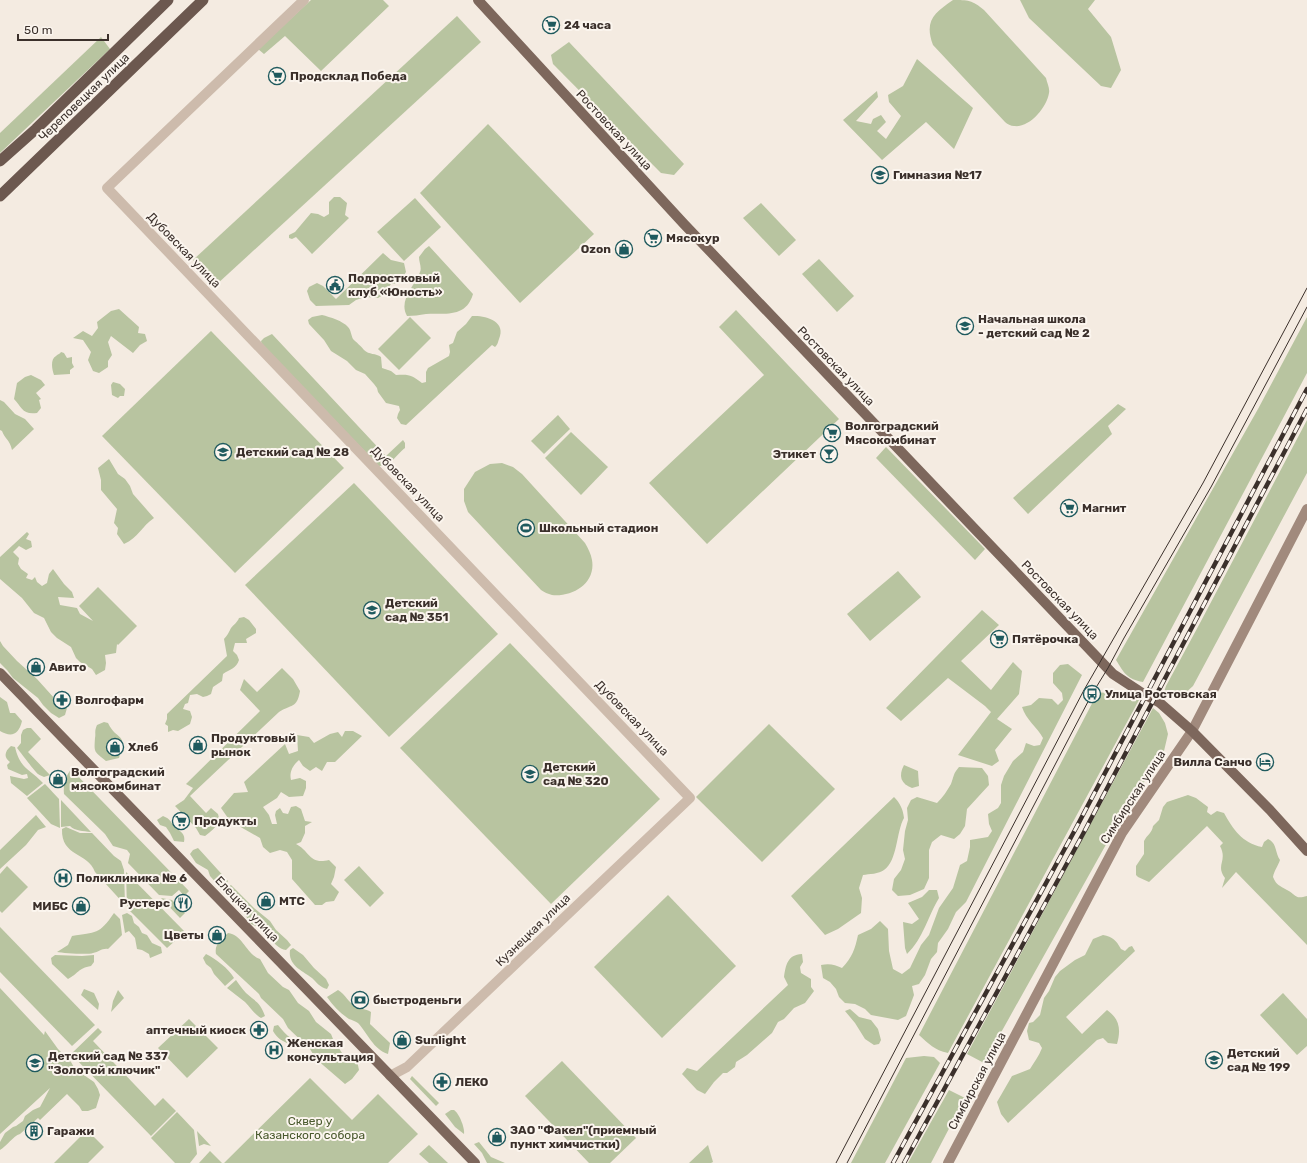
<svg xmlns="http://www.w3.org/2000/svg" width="1307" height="1163" viewBox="0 0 1307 1163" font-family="Rubik,sans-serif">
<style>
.green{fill:#b8c4a0}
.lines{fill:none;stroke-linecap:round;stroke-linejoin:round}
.tertiary{stroke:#cdbbac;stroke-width:10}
.secondary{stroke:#a18a7d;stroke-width:10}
.primary{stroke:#7d675c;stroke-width:10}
.trunk{stroke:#6c584f;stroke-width:11}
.tram{stroke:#3b302b;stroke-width:1}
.rail-casing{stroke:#3b302b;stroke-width:4.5}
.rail{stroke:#fbf5ee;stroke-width:3;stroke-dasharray:9;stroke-linecap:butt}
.labels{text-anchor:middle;stroke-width:4;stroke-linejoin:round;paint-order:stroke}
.poi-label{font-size:12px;font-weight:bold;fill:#3b302b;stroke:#fbf5ee;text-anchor:start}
.street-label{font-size:12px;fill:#3b302b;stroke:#fbf5ee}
.park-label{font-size:12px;fill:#4a5a2e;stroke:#fbf5ee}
</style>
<rect width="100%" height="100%" fill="#f4ebe1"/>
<g class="green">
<path d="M311,0h72l6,6 -68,65 -36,-35 -21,18 -6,-5z"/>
<path d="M953,0c15,0 19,0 31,10l62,68c1,5 4,10 3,15 -2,14 -19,35 -35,33 -3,0 -7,-2 -9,-4l-72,-77c-9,-24 1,-32 20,-45z"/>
<path d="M1020,0h75l-7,9 23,28 10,33 -10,18 -10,-2 -72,-68z"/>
<path d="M457,16l24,26 -265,243 -23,-25z"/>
<path d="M101,37l9,12 -110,104v-20z"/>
<path d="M569,42l115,122 -10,11 -13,-2 -108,-109 -2,-9z"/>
<path d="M917,59l56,49 -19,41 -28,-27 -44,38 -39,-40 34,-29 1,6 -22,24 15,3 2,-5 8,-4 5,7 -9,9 9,8 15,-23 -12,-14 -1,-7 15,-9z"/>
<path d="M488,124l106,110 -74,69 -100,-110z"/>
<path d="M334,197h6l7,6 -2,12 4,3 -37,36 -16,-17 -4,2 -3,-1v-3l6,-3 16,-19 7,1 6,3 5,-3v-12z"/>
<path d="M415,198l26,29 -37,34 -27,-29z"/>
<path d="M761,203l35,37 -17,16 -36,-38z"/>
<path d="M429,246l44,48c-7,24 -27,19 -47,20 -7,1 -12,2 -19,2 -9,-16 8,-30 13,-44 2,-4 -1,-10 -1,-15l6,-8z"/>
<path d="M383,253l8,7 13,3 2,9 -7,11 -8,1 -8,11 -5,3 -13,-1 -9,3 -7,5 -33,1 -6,-6 -3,-9 2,-4 8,-4 6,3 13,13z"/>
<path d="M819,259l35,37 -17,16 -35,-38z"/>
<path d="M119,309l20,18 -1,6 7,1 2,7 -7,4 -7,8 -22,-17 -3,6 4,13 -4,6v6l-9,6 -6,-2 -5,-11 3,-8 -8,-12 -10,-2 10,-7 9,5 6,-8 -1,-6 14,-11z"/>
<path d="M736,310l103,109 -132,125 -58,-61 115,-108 -45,-48z"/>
<path d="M322,315c8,2 21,6 26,12 3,3 3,8 5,12 2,2 9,8 11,11 5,5 12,3 17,7l1,11 9,3 5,4c14,-1 15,0 26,8l4,-1v-10l2,-4 21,-12 1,-4 -1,-7 4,-2 4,-11 9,-8 6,-8c13,-1 35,5 27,23 -1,3 -1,5 -4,8l-3,-2 -86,80 -5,-1 -4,-6 1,-4 2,-4 -1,-4 -13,-3 -8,-11 -1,-4 -3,-4 -9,-10 -9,-4 -9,-9 -16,-10 -7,-11 -15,-16 -1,-4 4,-3z"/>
<path d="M410,317l21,21 -32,32 -21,-21z"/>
<path d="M1307,317v56l-164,309c-16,-3 -19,-9 -27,-22l142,-251z"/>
<path d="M211,331l133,137 -109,105 -133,-137z"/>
<path d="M272,334l114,122 17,-16 2,3v5c-9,7 -14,18 -26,18l-117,-121 -1,-4 3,-3z"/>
<path d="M61,352l3,1 3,5 5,-1v6l2,4 -4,3v4l-16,1c-2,-5 -4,-16 2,-19 2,-2 4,-2 5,-4z"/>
<path d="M31,375l10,5 4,5 -9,8 5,6 -2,1 2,8 -4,5c-15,2 -15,-6 -23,-14l3,-16 8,-6z"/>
<path d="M113,382l7,2 5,5 -1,7h-4l-2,2 -6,-3 -1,-10z"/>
<path d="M0,400l4,2 11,12 10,5 9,10 -22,21c-2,-10 -7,-11 -10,-19l-2,-1z"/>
<path d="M1118,404l8,5 -18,17 4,8 -84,80 -15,-16z"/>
<path d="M558,415l12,14 -26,25 -13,-13z"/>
<path d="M1307,420v53l-114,213 -11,10 -19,-1 3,-9 34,-63z"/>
<path d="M571,432l37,35 -27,28 -36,-37z"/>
<path d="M886,447l99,102 -10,11 -99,-102z"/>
<path d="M109,459l9,15 7,5 5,7 3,8 21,24c-12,8 -16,20 -30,26l-7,-10 1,-6 -4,-5 3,-14 -16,-19v-10l-3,-12z"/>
<path d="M502,463l11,4 9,7 63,69c3,5 6,11 7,17 4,23 -19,37 -40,35 -4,-1 -8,-3 -11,-5l-73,-78 -4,-11v-12l11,-17 15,-8z"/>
<path d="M354,483l144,151 -109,103 -144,-152z"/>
<path d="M27,532l2,2 -3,5 5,2 1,6 -6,3 -7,-4 -6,6 6,6 -1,6 3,5 7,5 -2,4 6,2 3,-3 2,5 5,4 5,-3 2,-9 4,-5 11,15 8,8 2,6 -16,-1 2,8 17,3 3,6 13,7 -14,-15 19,-19 39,39 -19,19 -1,-1 -1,9 -11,2 1,8 -1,7 -9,5 -4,-6 -12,-7 -4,-4 -5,-11 -14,-9 -6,-6 -7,-14 -10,-5 -12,-15 -22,-19v-22z"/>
<path d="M898,571l23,26 -51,44 -23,-27z"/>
<path d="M982,610l17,15 -38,36 30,29 22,-28 9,9 -3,23 -22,25 15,10 -17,21 4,11 -7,5 -34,-11 33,-43 -6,-6 -37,-28 -47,43 -15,-13z"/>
<path d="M244,617l5,3 7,9v4l-10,6 1,4h-12l-2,8 4,4 2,5c-3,9 -9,9 -16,14l-1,7 -9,6 -2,7 -4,2 -4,1 -6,-3 -7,1 -2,8 -3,1 -2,5 7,2 2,6 -2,7 -12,7 -5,-1 -5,2v-6l-3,-2 2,-5v-5l60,-58 -3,-17c3,-3 5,-7 7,-11 3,-4 6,-5 8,-10z"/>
<path d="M0,641l3,5 14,15 20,18 18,20 12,9 -2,7 -6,3 -8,-5 -8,-8 -5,-7 -25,-20 -6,-8 -7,-7z"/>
<path d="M510,643l150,156 -109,105 -151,-156z"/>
<path d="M1068,664l14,11 -116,227 -10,10 -8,17 -10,14 -1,9 -6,7 -6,16 -6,9 -7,2 2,9 -8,21 -8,4 -27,-5 -6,-6 -10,-5 -10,-1 -6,-6 -3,-8 -6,-7 -7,-4 -2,-13c9,-2 14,0 21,3 10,-10 13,-19 16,-33l13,-6 9,-8 8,8 1,22 4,18 9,5 8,-6 11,-23 8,-10 10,-27 14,-20 7,-23 7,-4 3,-14v-7l18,-3 4,-6 -3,-7 -1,-10 10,-6 3,-5v-18l3,-9 9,-15 10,-9 3,-9 8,3 6,-1 3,-7c-6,-11 -17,-18 -21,-31l9,-2 8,-7 13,1 6,6 5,-5 -1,-7 -9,-10v-10l7,-8z"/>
<path d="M282,668l11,11 7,12c-3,18 -9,13 -21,21l-89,84 16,17 5,-5 7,6 2,8c-5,5 -9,10 -15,14l-5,-1 -4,-7 -21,-22 9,-6 9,-12 -7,-4 74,-73 -20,-21 4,-11 13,13z"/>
<path d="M1098,692c15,2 27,2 41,8l-191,353c-14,-3 -19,-9 -29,-18z"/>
<path d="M0,697l7,5 3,11h5l7,8c-3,13 -10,17 -22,10z"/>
<path d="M1153,708l6,5 6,10 3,11 -4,17 -46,72 -134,240 -17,-9z"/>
<path d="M104,722l4,1c9,19 20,8 11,35l-13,3c-12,-10 -12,-8 -11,-23 1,-5 -1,-6 2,-13z"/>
<path d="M769,724l66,65 -73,73 -66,-65z"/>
<path d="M27,728h4l10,11 -13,13 22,23 -6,2c-2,-1 -5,-2 -6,-3 -3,-2 -20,-25 -21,-26l4,-5v-8l2,-5z"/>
<path d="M345,731h8l9,5 -27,26h-8l-5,9 -6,-4 -6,4 -7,-5 -4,-6c-6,5 -10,12 -8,20l9,-2 6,3v7l-3,8 -14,1 -8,-5 -4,6 -14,9 6,8 3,9h5l-2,-9 1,-4 4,-3 3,5 5,1 3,-7 5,-1 5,3 4,12 7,1 -7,4v7l-4,9 -5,2c14,7 13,21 33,16l7,7 -2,10 -3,7 8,8 -5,9 -8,1 -4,3h-7l-23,-26v-19l-5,-8 -7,-2 -10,3 -7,-6 -3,-9 -30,-17 -9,-13 13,-15 14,-1 -4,-10 41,-38 4,10 9,-3 -1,-16 12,2 5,6 16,-9 8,-2 4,5z"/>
<path d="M11,746l4,1c5,22 15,22 28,36l-16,13 -16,-13 -1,-7 14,3 4,-1 -1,-4 -5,1 -14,-6 -1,-4 3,-3c-7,-5 -5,-11 1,-16z"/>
<path d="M904,765l14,6 1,15 -7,2c-11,-4 -14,-12 -8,-23z"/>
<path d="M959,767l23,1 6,8 1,9 -22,24 -2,17 -5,8 -6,5 -13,-4 -9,7 -3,8v28l-5,11 -14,6 -12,1 -6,-6 2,-11 7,-9 4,-11 -2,-9 2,-19 3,-11 -1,-12 4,-8 6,-3 20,6c6,-6 10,-12 14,-19 3,-8 2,-10 8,-17z"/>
<path d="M71,769l118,122 -5,5 -5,-6 -7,6 -13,-1 -31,-32 2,-9 -3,-4 -14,-4 -8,-12 -41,-40c-1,-9 2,-18 7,-25z"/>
<path d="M45,784l14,15 1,29 -9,-4 -24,-26z"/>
<path d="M1188,795l8,3 12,9 -1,5 4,3 6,-4 7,2c9,16 18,30 38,34l2,-5 4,-3c9,4 7,14 12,21 -2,6 -6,11 -7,17 4,9 6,8 14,13 9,4 7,10 20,6v49l-71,-73 -14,16 3,-10c-10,-13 3,-17 -5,-32l3,-3 -16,-17 -58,56 -11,-5 -2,-2v-9l8,-12v-13c3,-6 8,-8 9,-15l6,-6 4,-13 4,-5z"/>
<path d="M894,797c6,6 9,12 10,21 -8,14 -6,42 -20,52 -5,4 -15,4 -21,5l-4,13 3,10 -1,15 -23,16 -13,6 -34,-39z"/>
<path d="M61,800l30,32c-8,-1 -16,-1 -21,-6l-9,1z"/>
<path d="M36,815l10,12 -8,3 -12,15 -26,24v-19z"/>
<path d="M163,816c8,3 7,6 12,11 5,4 11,7 9,15l-10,-1 -4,-8 -4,-6 -6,-2 -3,-5z"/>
<path d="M66,827l14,6h12l22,23 7,5 3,9 1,35 -30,-33c-7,-20 -34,-15 -33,-43z"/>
<path d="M198,848l30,33 -3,5 -7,-1 -8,-9 -2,-6 -12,-7 -6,-9 3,-4z"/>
<path d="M7,866l21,21 -26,26 -2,-2v-37z"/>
<path d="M359,866l25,27 -14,14 -26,-27z"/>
<path d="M126,872l59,60 -18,16 -40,-40z"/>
<path d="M231,885l23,23 16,13 6,9 11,10 4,5 -5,5c-7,0 -12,-9 -19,-11l-5,-10 -11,-5 -11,-17 -10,-8 -4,-8 2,-4z"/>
<path d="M929,890h8l2,8c-11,18 -16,41 -32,56l-2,-6 -2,-26 9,2 7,-5 -11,-16 14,-6z"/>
<path d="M668,895l68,71 -74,72 -68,-71z"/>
<path d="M161,898l11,2 13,13 -5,5z"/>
<path d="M114,913l6,6 2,16 -14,14c-6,-1 -9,3 -15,4 -5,2 -30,0 -36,-1l11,-7 4,-9c24,-4 27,-1 42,-23z"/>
<path d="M127,913l5,3 2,7 5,4 3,6 5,2 5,8 9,4 1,6 -12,5 -1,-4 -7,-4 -5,-1 -2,-11 -6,-7 -4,2 -3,-18z"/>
<path d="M0,927l95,98 -23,21 -72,-74z"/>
<path d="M228,933c15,2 18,21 32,26l8,14 15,14 6,3 9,13 11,8 7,11 15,12 2,5 9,14 8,3 7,5 2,9 -7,9 -7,5 -29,-25 -6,-10 -22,-21 -5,-9 -22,-21 -2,-4 -43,-40c-2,-10 6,-15 12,-21z"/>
<path d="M1103,935c10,2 13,5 18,14l4,2 4,-4 3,-1 3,5 -69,66 16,17 25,-24c13,9 14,20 10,34l-9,-1 -5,-5 -6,2 -89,83 -7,-9 -4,-12 15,-26 18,-7c4,-7 9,-13 12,-21l-3,-5 -10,-3 -2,-9 2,-8 4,-1 7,-7 4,-17 5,-7 6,-14 5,-6 15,-11 10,-5 8,-16z"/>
<path d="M293,948l10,7 11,13 12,11 3,6 -2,4c-7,-2 -10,-6 -15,-11 -11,-8 -24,-13 -22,-28z"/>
<path d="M206,954c10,5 22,14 28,24l-9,8 -11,-12 -3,-6 -5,-4 -3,-6z"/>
<path d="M802,954l1,8 -3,5 1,6 10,6v8l3,4 -9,12 -11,5 -10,11 -6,3 -6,11 -25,22 -11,7 -1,5 -8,6h-4l-9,9 -9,12 -8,-4 -15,-16 5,-6 10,3 91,-86 -4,-8c2,-12 3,-22 18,-23z"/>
<path d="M55,955l27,1 12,-1v7l-3,4c-13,2 -13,8 -23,13l-16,-15 -1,-6z"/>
<path d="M236,980c3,4 6,9 10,13 10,9 14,9 19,23l-4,2c-7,-4 -10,-10 -16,-16 -6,-5 -12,-9 -18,-14z"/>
<path d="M0,988l44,47 1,-4 13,18 13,13 4,7 19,13 4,7 2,6 -4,13 -8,3h-6l-3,-5 -12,-12 -27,26 -2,-2 -18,16c-7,2 -13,12 -20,16v-8l5,-9 8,-6 3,-1 7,-5 2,-5 8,-6 7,-3 10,-19 -50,46z"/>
<path d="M84,989l10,4 5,11 -1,6 -17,-15z"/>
<path d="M118,990l6,8 -13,14 2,-11z"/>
<path d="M338,990c7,4 11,13 17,16 6,4 10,2 16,6l-1,12 20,19 -2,11c-15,-5 -20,-20 -30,-31 -3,-2 -6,-3 -9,-4 -9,-6 -16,-13 -22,-22z"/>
<path d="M1283,993l24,26v27l-10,9 -37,-40z"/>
<path d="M850,1009l9,8 12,3 7,9 3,11 -2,4 -5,1 -9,-6 -10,-16 -10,-12z"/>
<path d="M189,1019l29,29 -31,30 -29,-30z"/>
<path d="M278,1025c4,5 8,10 13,13l-1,6c-7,-2 -13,-6 -17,-13l1,-5z"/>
<path d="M98,1028l4,4 -9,9 62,65 8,-8 13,13 -25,25 -80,-82z"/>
<path d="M924,1056l10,1 6,6 -55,100h-34l55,-105z"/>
<path d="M562,1061l74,77 -26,25h-21l-64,-67z"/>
<path d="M412,1076l27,27 -3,3 -26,-27z"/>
<path d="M310,1078l42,42 26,-26 40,40 -30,29h-164z"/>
<path d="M949,1090l16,8 -34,65h-23z"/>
<path d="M451,1110h3c5,3 11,18 10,24l-9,-7 -10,-13z"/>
<path d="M177,1112l17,18 3,24 -7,9h-15l-24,-25z"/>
<path d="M87,1130l17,17 -16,16h-34z"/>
<path d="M197,1131l14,15 -7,-2 -5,2z"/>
<path d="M479,1142l12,15 14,6h-18l-5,-10 -8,-9z"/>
<path d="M429,1145l19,18h-19l-10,-9z"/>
<path d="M708,1145l5,17 -2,1h-22z"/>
<path d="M210,1151l12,12h-23z"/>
</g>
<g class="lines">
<path class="tertiary" d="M304,0l-197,188 583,610 -283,269 -17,9"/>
<path class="secondary" d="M948,1163l174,-330 70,-102 115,-222"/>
<g class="primary">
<path d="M478,0l206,224 429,450 26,17 21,12 32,28 78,79 37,41"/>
<path d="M0,673l475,490"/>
</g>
<g class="trunk">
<path d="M0,161l36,-32 132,-129"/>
<path d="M0,196l203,-196"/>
</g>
<g class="tram">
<path d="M836,1163l248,-473 119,-207 104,-195"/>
<path d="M847,1163l245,-469 16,-26 16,-30 87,-151 96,-180"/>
</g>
<g class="rail-casing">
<g id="rail">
<path d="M893,1163l182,-333 232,-441"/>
<path d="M904,1163l179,-329 224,-425"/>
</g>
</g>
<use href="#rail" class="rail"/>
</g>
<defs>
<g id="supermarket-ring" transform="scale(0.9)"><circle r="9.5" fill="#fbf5ee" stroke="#1f5a5e" stroke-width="1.5"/><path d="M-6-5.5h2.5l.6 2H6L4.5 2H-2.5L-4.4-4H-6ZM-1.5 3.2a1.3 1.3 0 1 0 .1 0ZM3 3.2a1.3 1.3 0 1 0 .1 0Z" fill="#1f5a5e"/></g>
<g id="school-ring" transform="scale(0.9)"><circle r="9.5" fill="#fbf5ee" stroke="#1f5a5e" stroke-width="1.5"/><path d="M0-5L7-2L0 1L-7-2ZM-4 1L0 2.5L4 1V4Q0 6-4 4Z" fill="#1f5a5e"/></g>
<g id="shop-ring" transform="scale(0.9)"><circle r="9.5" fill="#fbf5ee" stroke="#1f5a5e" stroke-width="1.5"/><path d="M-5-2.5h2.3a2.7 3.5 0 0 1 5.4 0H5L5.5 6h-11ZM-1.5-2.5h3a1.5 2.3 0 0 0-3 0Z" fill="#1f5a5e"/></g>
<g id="civic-ring" transform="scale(0.9)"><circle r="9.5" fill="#fbf5ee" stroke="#1f5a5e" stroke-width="1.5"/><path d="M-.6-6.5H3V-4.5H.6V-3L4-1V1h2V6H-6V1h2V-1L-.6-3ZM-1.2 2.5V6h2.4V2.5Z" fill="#1f5a5e"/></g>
<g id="bar-ring" transform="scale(0.9)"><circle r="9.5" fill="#fbf5ee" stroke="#1f5a5e" stroke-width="1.5"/><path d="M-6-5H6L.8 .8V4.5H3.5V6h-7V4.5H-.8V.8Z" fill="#1f5a5e"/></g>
<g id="stadium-ring" transform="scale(0.9)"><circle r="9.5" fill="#fbf5ee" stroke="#1f5a5e" stroke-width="1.5"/><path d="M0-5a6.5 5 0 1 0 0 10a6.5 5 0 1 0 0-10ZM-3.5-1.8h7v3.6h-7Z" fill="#1f5a5e"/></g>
<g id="bus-ring" transform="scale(0.9)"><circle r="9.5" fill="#fbf5ee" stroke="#1f5a5e" stroke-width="1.5"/><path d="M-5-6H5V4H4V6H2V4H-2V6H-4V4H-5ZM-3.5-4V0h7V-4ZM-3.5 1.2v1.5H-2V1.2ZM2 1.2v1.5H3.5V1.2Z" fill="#1f5a5e"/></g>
<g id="pharmacy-ring" transform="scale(0.9)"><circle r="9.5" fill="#fbf5ee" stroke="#1f5a5e" stroke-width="1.5"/><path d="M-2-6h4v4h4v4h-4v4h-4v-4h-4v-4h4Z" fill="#1f5a5e"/></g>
<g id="hotel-ring" transform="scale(0.9)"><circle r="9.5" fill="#fbf5ee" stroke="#1f5a5e" stroke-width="1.5"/><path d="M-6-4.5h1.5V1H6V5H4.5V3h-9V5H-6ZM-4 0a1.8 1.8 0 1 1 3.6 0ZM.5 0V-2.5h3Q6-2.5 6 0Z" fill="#1f5a5e"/></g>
<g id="hospital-ring" transform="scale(0.9)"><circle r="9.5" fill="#fbf5ee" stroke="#1f5a5e" stroke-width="1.5"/><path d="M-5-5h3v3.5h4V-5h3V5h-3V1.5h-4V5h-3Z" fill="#1f5a5e"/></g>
<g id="restaurant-ring" transform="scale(0.9)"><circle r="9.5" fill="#fbf5ee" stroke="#1f5a5e" stroke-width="1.5"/><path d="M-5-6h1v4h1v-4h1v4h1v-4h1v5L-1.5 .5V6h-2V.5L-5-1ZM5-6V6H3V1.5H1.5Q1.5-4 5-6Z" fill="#1f5a5e"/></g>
<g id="bank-ring" transform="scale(0.9)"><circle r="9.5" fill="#fbf5ee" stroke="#1f5a5e" stroke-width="1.5"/><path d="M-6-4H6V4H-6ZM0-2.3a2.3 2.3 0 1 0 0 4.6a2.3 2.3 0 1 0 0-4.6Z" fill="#1f5a5e"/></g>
<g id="building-ring" transform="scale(0.9)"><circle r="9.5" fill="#fbf5ee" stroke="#1f5a5e" stroke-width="1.5"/><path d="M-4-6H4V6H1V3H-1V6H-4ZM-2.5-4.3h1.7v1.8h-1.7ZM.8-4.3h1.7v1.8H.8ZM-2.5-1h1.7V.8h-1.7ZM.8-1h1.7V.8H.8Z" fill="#1f5a5e"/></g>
</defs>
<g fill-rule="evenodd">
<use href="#supermarket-ring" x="551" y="25"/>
<use href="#supermarket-ring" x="277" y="76"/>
<use href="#school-ring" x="880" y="175"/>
<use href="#supermarket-ring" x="653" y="238"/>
<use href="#shop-ring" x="624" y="249"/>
<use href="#civic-ring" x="335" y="285"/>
<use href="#school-ring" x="965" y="326"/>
<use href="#supermarket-ring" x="832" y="433"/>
<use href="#school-ring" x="223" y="452"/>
<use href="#bar-ring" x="829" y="454"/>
<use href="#supermarket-ring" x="1069" y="508"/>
<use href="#stadium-ring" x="526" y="528"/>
<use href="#school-ring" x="372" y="610"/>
<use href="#supermarket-ring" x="999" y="639"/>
<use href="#shop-ring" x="36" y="667"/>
<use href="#bus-ring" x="1092" y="694"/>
<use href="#pharmacy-ring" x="62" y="700"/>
<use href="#shop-ring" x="198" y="745"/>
<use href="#shop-ring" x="115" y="747"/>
<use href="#hotel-ring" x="1265" y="762"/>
<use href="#school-ring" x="530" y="774"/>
<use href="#shop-ring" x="58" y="779"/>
<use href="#supermarket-ring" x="181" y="821"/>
<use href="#hospital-ring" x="63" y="878"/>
<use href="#shop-ring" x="266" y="901"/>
<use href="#restaurant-ring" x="183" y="903"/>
<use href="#shop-ring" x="81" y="906"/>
<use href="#shop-ring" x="217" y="935"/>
<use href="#bank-ring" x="360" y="1000"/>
<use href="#pharmacy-ring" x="259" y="1030"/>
<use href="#shop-ring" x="402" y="1040"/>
<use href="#hospital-ring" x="274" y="1050"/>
<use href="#school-ring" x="1214" y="1060"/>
<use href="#school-ring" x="35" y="1063"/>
<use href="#pharmacy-ring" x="442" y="1082"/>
<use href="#building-ring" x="34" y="1131"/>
<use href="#shop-ring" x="497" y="1137"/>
</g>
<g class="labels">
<g class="poi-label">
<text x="564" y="29">24 часа</text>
<text x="290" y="80">Продсклад Победа</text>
<text x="893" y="179">Гимназия №17</text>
<text x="666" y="242">Мясокур</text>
<text x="611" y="253" text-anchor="end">Ozon</text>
<text x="348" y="282">Подростковый<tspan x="348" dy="14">клуб «Юность»</tspan></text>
<text x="978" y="323">Начальная школа<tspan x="978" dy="14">- детский сад № 2</tspan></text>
<text x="845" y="430">Волгоградский<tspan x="845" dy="14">Мясокомбинат</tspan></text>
<text x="236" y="456">Детский сад № 28</text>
<text x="816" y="458" text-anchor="end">Этикет</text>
<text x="1082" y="512">Магнит</text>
<text x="539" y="532">Школьный стадион</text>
<text x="385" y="607">Детский<tspan x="385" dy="14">сад № 351</tspan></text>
<text x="1012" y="643">Пятёрочка</text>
<text x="49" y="671">Авито</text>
<text x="1105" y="698">Улица Ростовская</text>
<text x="75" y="704">Волгофарм</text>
<text x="211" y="742">Продуктовый<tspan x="211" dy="14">рынок</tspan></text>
<text x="128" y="751">Хлеб</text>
<text x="1252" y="766" text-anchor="end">Вилла Санчо</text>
<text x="543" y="771">Детский<tspan x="543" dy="14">сад № 320</tspan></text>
<text x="71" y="776">Волгоградский<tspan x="71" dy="14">мясокомбинат</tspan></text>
<text x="194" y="825">Продукты</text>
<text x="76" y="882">Поликлиника № 6</text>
<text x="279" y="905">МТС</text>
<text x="170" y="907" text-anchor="end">Рустерс</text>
<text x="68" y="910" text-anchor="end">МИБС</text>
<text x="204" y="939" text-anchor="end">Цветы</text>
<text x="373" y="1004">быстроденьги</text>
<text x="246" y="1034" text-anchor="end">аптечный киоск</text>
<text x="415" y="1044">Sunlight</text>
<text x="287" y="1047">Женская<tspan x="287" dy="14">консультация</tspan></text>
<text x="1227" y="1057">Детский<tspan x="1227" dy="14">сад № 199</tspan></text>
<text x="48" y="1060">Детский сад № 337<tspan x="48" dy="14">"Золотой ключик"</tspan></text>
<text x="455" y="1086">ЛЕКО</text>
<text x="510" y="1134">ЗАО "Факел"(приемный<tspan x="510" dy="14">пункт химчистки)</tspan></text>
<text x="47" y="1135">Гаражи</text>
</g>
<g class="street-label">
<text transform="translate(84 97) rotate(-44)" y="4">Череповецкая улица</text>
<text transform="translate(614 130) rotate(47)" y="4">Ростовская улица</text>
<text transform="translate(184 250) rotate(46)" y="4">Дубовская улица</text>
<text transform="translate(836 366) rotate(46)" y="4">Ростовская улица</text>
<text transform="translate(408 484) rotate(46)" y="4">Дубовская улица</text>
<text transform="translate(1060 600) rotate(46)" y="4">Ростовская улица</text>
<text transform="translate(632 718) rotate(46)" y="4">Дубовская улица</text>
<text transform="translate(1133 797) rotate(-57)" y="4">Симбирская улица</text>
<text transform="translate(247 909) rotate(46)" y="4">Елецкая улица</text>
<text transform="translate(533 930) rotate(-44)" y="4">Кузнецкая улица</text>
<text transform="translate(977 1081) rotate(-62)" y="4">Симбирская улица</text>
</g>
<g class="park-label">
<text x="310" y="1125">Сквер у<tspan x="310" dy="14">Казанского собора</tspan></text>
</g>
</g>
<path d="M18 34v6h90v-6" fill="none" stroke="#3b302b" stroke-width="2"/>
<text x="24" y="34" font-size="12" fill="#3b302b" stroke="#fbf5ee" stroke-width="3" paint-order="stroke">50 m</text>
</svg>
